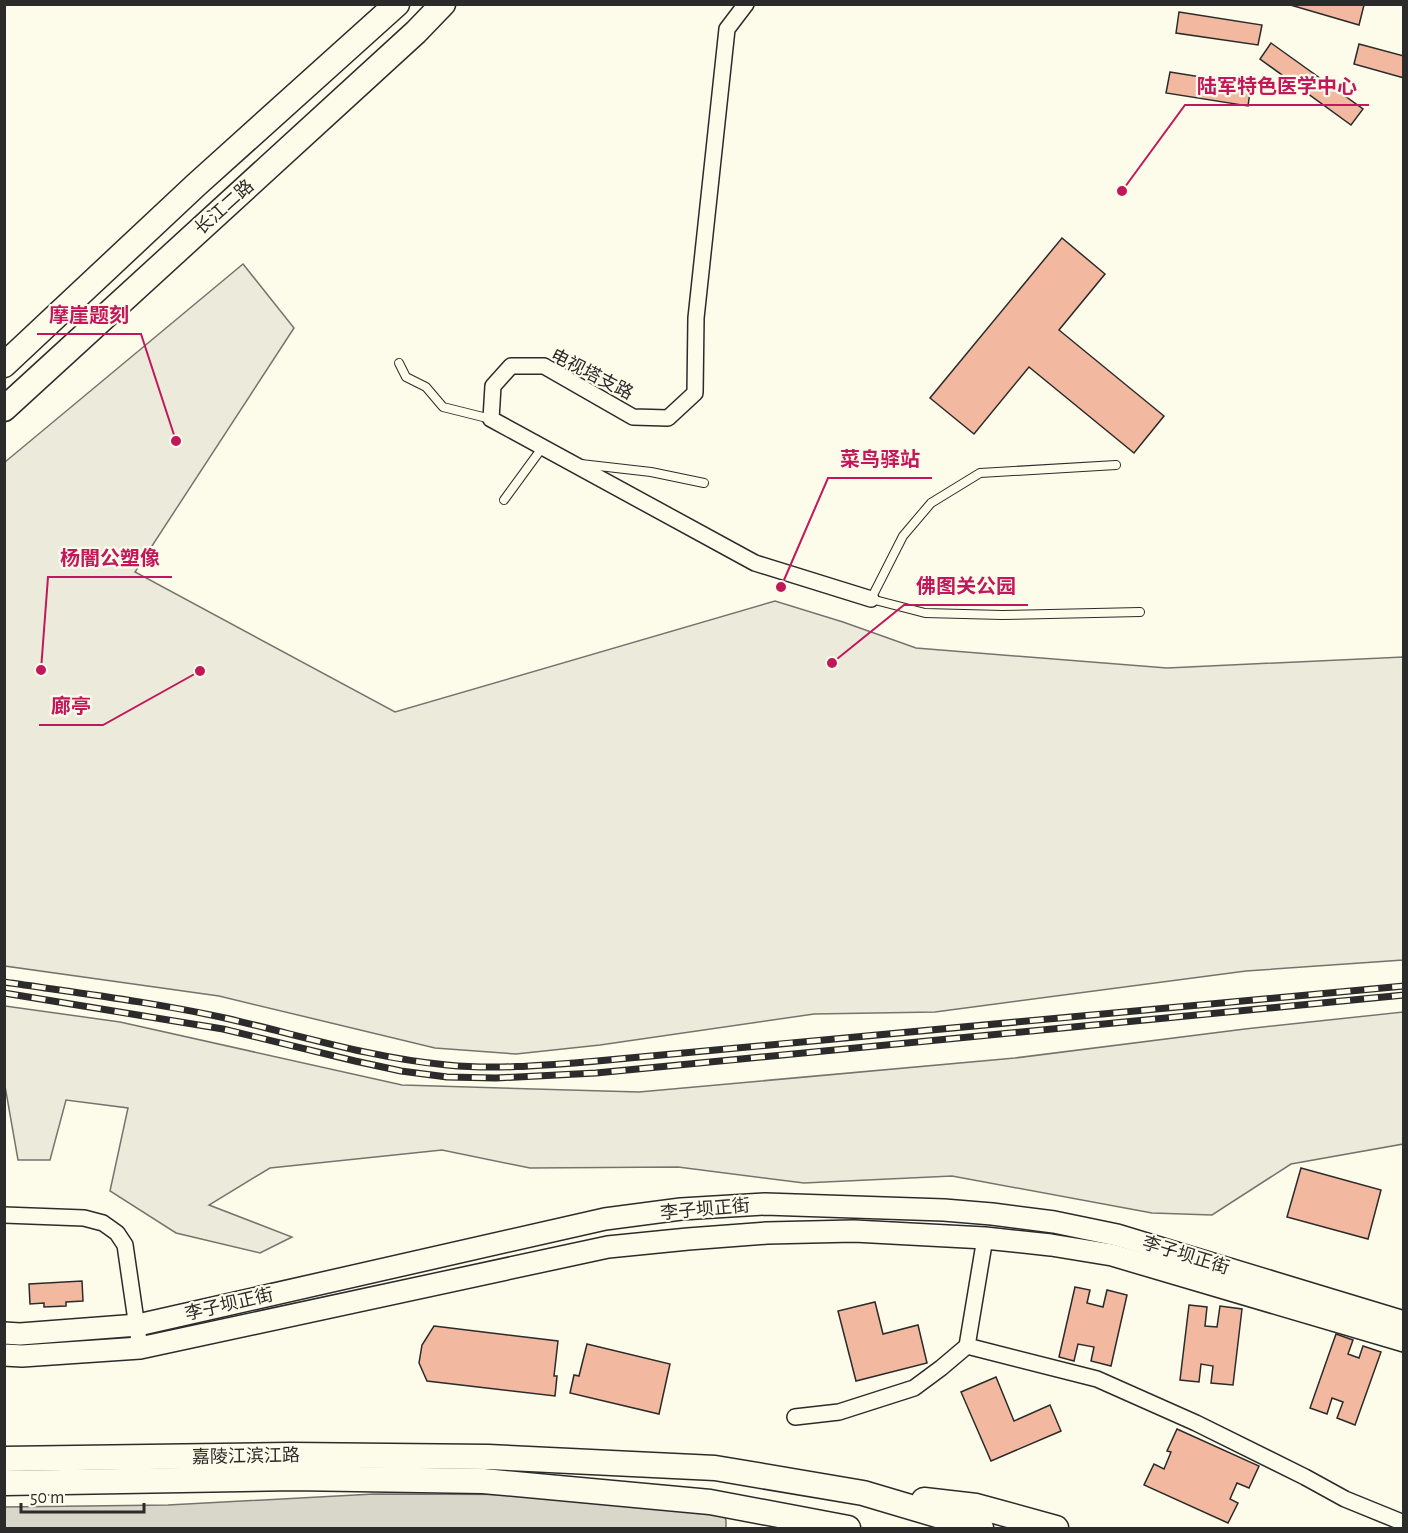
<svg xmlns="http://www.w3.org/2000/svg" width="1408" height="1533" viewBox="0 0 1408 1533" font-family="'Alegreya Sans','Noto Sans SC',sans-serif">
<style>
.green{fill:#ecebdb;stroke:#74746e;stroke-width:1.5}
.water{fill:#d8d7c9;stroke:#74746e;stroke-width:1.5}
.building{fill:#f2b8a0;stroke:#2b2b2b;stroke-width:1.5}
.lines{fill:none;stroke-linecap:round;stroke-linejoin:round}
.service-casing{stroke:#2b2b2b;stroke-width:10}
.minor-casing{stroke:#2b2b2b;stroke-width:18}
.secondary-casing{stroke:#2b2b2b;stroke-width:24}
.primary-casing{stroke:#2b2b2b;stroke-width:27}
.service{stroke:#fdfbea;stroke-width:8}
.minor{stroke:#fdfbea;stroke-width:15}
.secondary{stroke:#fdfbea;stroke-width:21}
.primary{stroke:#fdfbea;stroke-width:24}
.rail-casing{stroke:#2b2b2b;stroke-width:7}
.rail{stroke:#fdfbea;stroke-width:4.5;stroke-dasharray:14;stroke-linecap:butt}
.labels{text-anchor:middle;stroke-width:4.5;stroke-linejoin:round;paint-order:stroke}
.street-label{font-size:18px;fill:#2b2b2b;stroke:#fdfbea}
.leader{fill:none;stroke:#c2185b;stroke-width:2}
.callout-dot{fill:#c2185b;stroke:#fdfbea;stroke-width:2}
.callout-label{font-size:20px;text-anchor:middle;font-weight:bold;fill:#c2185b;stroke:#fdfbea;stroke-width:4.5;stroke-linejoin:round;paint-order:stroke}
</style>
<rect width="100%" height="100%" fill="#fdfbea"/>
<g class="green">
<path d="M243,264l51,64 -159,244 260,140 380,-111 68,21 73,26 251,20 236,-11v303l-157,11 -311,41 -121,2 -214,31 -84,9 -81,-6 -216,-52 -214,-30v-504z"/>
<path d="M5,1006l115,16 282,63 237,7 376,-34 230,-29 158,-17v132l-112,20 -79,51 -60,-2 -200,-37 -148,7 -126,-16 -148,1 -88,-18 -172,18 -61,37 83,32 -32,16 -84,-20 -66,-42 18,-83 -62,-8 -16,60h-32l-13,-74z"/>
</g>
<path class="water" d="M374,1494l340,1 12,25v8h-721l-1,-21 164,-2z"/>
<g class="building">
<path d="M1287,4h76l1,1 -5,20z"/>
<path d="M1179,12l83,13 -4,20 -82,-12z"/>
<path d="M1271,43l92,66 -12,16 -91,-66z"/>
<path d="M1359,44l45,12v22l-50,-14z"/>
<path d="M1170,72l81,13 -3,21 -82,-13z"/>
<path d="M1062,238l43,36 -46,56 105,86 -30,37 -105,-86 -55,67 -44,-36z"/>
<path d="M1301,1168l80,22 -13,49 -81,-22z"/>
<path d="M82,1281l1,20 -17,1v4l-22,1v-4l-14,1 -1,-20z"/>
<path d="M1075,1287l15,3 -3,13 16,4 4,-17 20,5 -16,71 -20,-5 3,-14 -16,-3 -4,17 -15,-4z"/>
<path d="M875,1302l8,32 35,-9 9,38 -71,18 -18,-70z"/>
<path d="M1189,1305l18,2 -2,19 12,1 3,-21 22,3 -9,76 -22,-2 2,-17 -12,-2 -2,18 -19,-2z"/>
<path d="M434,1326l124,15 -4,35h3l-2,20 -128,-15 -8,-18 3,-18z"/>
<path d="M1336,1334l17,6 -5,14 11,4 4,-12 18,6 -26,73 -18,-7 6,-16 -11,-4 -5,16 -17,-6z"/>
<path d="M587,1344l83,20 -11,50 -89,-21 4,-18 5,1z"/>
<path d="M996,1377l18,44 36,-16 11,26 -70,30 -30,-69z"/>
<path d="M1177,1429l82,37 -10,22 -12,-5 -7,16 8,4 -10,20 -84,-38 10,-21 10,5 7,-17 -4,-1z"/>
</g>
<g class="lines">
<g class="service-casing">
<g id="service">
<path d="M399,363l7,14 20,10 17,20 48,12"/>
<path d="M581,464l70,8 53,11"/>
<path d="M1116,465l-136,8 -49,30 -28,33 -32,63 54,14 77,2 138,-3"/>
<path d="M504,500l38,-52"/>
</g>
</g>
<g class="minor-casing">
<g id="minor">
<path d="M746,4l-19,25 -31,289 -1,75 -27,25 -35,-1 -89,-51h-33l-18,20 -2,33 264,144 116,36"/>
<path d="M4,1215l80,3 19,5 14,10 8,12 15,103"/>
<path d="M967,1346l130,33 99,44 109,54 40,22 59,24"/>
<path d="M795,1417l44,-5 75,-24 27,-20 26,-22 18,-108"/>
</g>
</g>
<g class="secondary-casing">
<g id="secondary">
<path d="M4,1333l16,1 118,-9 467,-106 76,-10 84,-5 179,6 48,4 62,8 63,13 287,87"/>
<path d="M4,1355l18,1 118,-8 468,-101 80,-8 79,-6 87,-2 131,7 66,7 61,10 292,86"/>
</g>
</g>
<g class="primary-casing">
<g id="primary">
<path d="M4,365l192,-180 201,-181"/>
<path d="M4,409l412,-377 27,-28"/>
<path d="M4,1459l287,-4 197,2 227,11 148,25 118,35"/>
<path d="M4,1483l289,-5 190,3 227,21 138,26"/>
<path d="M924,1500l52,6 80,22"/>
</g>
</g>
<use href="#service" class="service"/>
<use href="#minor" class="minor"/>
<use href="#secondary" class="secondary"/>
<use href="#primary" class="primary"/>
<g class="rail-casing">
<g id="rail">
<path d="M4,982c74,11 148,20 221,36 74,17 146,40 222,47 50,5 101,0 150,-4l807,-75"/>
<path d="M4,993l219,36 132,32 46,10 46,6 49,1 100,-5 808,-78"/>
</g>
</g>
<use href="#rail" class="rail"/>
</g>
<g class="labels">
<g class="street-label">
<text transform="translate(224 207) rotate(-42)" y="6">长江二路</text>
<text transform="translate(592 374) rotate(27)" y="6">电视塔支路</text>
<text transform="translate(705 1209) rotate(-5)" y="6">李子坝正街</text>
<text transform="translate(1186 1255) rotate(17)" y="6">李子坝正街</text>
<text transform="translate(229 1304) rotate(-13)" y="6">李子坝正街</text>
<text transform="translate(246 1456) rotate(-1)" y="6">嘉陵江滨江路</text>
</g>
</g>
<path class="leader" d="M1122 191L1185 105H1369M176 441L141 334H37M781 587L828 478H932M41 670L48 577H172M832 663L904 605H1028M200 671L103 725H39"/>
<g class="callout-dot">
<circle cx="1122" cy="191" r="6"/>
<circle cx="176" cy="441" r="6"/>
<circle cx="781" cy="587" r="6"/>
<circle cx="41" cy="670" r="6"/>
<circle cx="832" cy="663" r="6"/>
<circle cx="200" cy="671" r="6"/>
</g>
<g class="callout-label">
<text x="1277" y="93">陆军特色医学中心</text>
<text x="89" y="322">摩崖题刻</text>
<text x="880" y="466">菜鸟驿站</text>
<text x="110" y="565">杨闇公塑像</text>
<text x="966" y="593">佛图关公园</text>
<text x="71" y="713">廊亭</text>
</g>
<rect width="1408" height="1533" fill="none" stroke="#2b2b2b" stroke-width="12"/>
<path d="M21 1503v9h123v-9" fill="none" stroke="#2b2b2b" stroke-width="3"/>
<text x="30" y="1503" font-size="18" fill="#2b2b2b" stroke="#fdfbea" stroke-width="4.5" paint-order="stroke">50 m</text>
</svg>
